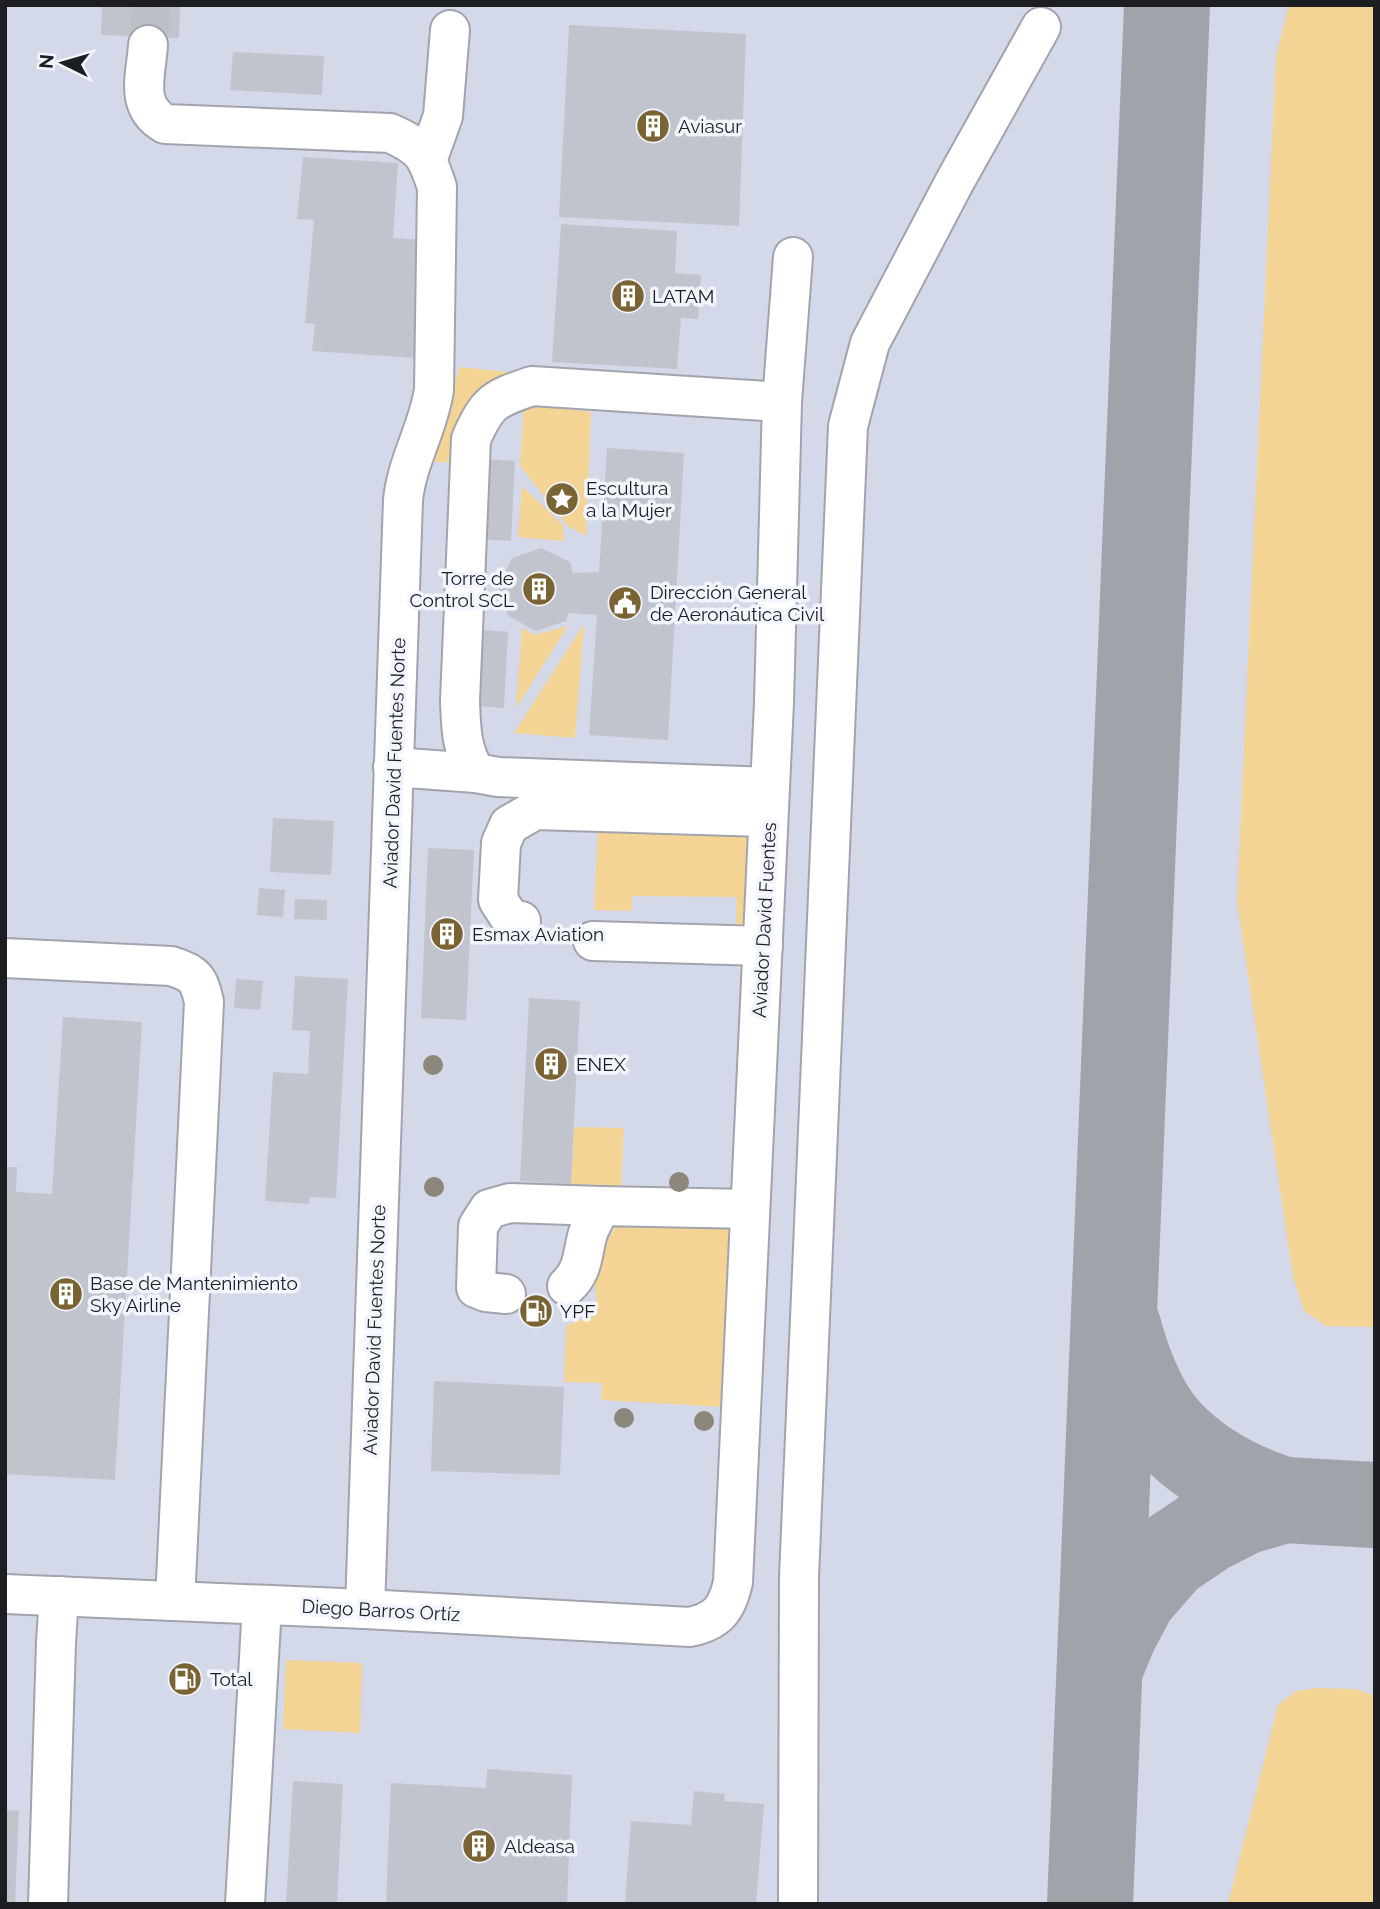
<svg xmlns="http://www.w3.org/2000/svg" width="1380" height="1909" viewBox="0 0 1380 1909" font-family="Raleway,sans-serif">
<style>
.built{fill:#d4d9e9}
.green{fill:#f3d494}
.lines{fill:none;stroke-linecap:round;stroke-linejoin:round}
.taxiway{stroke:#a1a3ab;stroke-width:86}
.building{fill:#c1c4cd}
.minor-tunnel{stroke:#bdbfc8;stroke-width:38;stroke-dasharray:38 19;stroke-linecap:butt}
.minor-casing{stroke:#a1a4ad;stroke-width:42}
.minor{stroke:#fff;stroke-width:38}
.tree{fill:#8d867a}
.labels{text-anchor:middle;stroke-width:7;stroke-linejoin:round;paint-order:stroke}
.poi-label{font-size:19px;fill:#1d1e22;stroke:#f2f5fe;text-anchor:start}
.street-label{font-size:19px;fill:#1d1e22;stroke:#f2f5fe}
</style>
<rect width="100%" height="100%" fill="#e5e7f1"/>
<rect class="built" x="5" y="5" width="1370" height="1899"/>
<g class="green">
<path d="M1289,5h86v1322l-49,-1 -22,-15 -11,-34 -56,-376 39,-845z"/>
<path d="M460,367l75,8 -74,87h-28l3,-28z"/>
<path d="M524,404l67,8 -5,124 -18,-10 -48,-60z"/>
<path d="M522,486l41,39 1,16 -46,-4z"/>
<path d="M584,624l-9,114 -61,-5z"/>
<path d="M568,626l-52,82 6,-80 12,7z"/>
<path d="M598,828l148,4 4,10 -5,82 -9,11v-38l-104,-1v15l-38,-1z"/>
<path d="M574,1127l50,1 -3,59 -50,-3z"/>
<path d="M619,1221l116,4 -12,182 -122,-7 1,-17 -38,-1 2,-57c49,-13 21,-36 31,-65 5,-13 15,-26 22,-39z"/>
<path d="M286,1660l76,3 -2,70 -77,-4z"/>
<path d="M1318,1688l37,1 20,7v208h-147l50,-199 18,-14z"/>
</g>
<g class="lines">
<g class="taxiway">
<path d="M1118,1326c9,35 26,80 51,106 31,33 73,55 115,68"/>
<path d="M1102,1663l12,-29 20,-38 35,-40 37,-25 37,-19 41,-12 91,5"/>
<path d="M1090,1904l77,-1899"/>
</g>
</g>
<g class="building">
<path d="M102,5h78l-1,33 -78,-3z"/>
<path d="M569,25l177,9 -7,192 -180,-9z"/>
<path d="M233,52l91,4 -2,39 -92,-5z"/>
<path d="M303,157l95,6 -5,75 29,2 -6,118 -104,-7 3,-27 -10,-1 9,-103 -17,-1z"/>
<path d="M561,224l116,7 -2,42 26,2 -3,44 -17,-1 -4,51 -125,-7z"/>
<path d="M607,448l77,5 -16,287 -79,-5 8,-120 -28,-2 -3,8 -30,10 -28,-15 -10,-29 14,-29 29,-10 29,14 3,11 26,-1z"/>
<path d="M484,459l31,2 -4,80 -31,-2z"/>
<path d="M483,630l25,2 -4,76 -25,-2z"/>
<path d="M273,818l61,3 -3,54 -61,-3z"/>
<path d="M428,848l46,2 -8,170 -45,-2z"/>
<path d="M259,888l26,2 -2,27 -26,-2z"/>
<path d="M295,899l32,1v20l-33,-1z"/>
<path d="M295,976l53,3 -12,219 -26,-1 -1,7 -44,-3 8,-129 35,2 2,-43 -18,-1z"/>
<path d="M236,979l27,2 -3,29 -26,-2z"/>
<path d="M529,998l51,3 -9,183 -51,-3z"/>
<path d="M63,1017l79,5 -27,458 -110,-6v-307h12l-1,25 36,2z"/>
<path d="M434,1381l130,6 -4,88 -129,-4z"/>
<path d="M487,1769l85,6 -5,129h-181l5,-121 95,5z"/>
<path d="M293,1781l50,3 -6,120h-51z"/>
<path d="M694,1791l31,3 -1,7 40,3 -8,100h-131l6,-83 60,4z"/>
<path d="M5,1810l14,1 -4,93h-10z"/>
</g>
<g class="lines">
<path class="minor-tunnel" d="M148,45l3,-40"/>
<g class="minor-casing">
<g id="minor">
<path d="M148,45c-2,31 -14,61 17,79l225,9c33,15 36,21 47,54l-3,203c-6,39 -27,71 -31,110l-38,1109"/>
<path d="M428,158l15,-42 7,-86"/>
<path d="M393,767l83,6"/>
<path d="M770,787l-272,-10 -22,-4c-15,-23 -15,-46 -16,-72l11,-262c17,-38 23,-40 61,-53l250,16"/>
<path d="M521,921l-10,-1 -13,-20 3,-57 8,-18 26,-15 233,7"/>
<path d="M593,941l170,5"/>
<path d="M5,958l166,8c24,7 28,13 33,36l-29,599"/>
<path d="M567,1286c17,-15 15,-33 21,-53 3,-9 9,-18 13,-27l149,3"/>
<path d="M506,1294l-20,-2 -10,-4 2,-62 11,-17 21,-6 91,3"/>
<path d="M5,1594l360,15 325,18c28,-6 37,-18 43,-45l41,-880 8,-300 11,-145"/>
<path d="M48,1904l8,-262 3,-46"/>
<path d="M245,1904l17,-299"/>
<path d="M798,1904l1,-327 49,-1151 22,-83 85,-162 86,-154"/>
</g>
</g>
<use href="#minor" class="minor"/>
</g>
<g class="tree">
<circle cx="433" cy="1065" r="10"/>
<circle cx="679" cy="1182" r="10"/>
<circle cx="434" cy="1187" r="10"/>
<circle cx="624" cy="1418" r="10"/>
<circle cx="704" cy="1421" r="10"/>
</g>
<defs>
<g id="building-disc" transform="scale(1.75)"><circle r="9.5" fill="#7a6434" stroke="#f2f5fe"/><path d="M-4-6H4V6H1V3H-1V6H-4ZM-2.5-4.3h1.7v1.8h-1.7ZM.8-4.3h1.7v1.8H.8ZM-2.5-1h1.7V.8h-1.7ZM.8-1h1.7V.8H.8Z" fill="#fff"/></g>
<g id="sight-disc" transform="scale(1.75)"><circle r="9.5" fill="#7a6434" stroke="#f2f5fe"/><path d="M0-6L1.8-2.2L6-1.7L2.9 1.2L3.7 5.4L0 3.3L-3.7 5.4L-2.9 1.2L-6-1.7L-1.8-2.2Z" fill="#fff"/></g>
<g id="civic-disc" transform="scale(1.75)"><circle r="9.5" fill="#7a6434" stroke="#f2f5fe"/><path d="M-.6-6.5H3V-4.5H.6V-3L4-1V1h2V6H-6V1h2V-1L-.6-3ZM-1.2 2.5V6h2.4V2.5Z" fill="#fff"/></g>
<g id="fuel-disc" transform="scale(1.75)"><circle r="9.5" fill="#7a6434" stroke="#f2f5fe"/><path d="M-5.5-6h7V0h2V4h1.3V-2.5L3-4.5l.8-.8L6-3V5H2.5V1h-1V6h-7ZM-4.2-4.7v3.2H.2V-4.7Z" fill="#fff"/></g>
</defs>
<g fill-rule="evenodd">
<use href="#building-disc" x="653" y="126"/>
<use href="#building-disc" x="628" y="296"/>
<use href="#sight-disc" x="562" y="499"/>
<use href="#building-disc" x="539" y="589"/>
<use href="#civic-disc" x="625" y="603"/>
<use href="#building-disc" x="447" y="934"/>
<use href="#building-disc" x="551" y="1064"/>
<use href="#building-disc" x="66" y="1294"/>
<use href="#fuel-disc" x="536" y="1311"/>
<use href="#fuel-disc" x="185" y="1679"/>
<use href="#building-disc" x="479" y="1846"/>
</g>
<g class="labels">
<g class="poi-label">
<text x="678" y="133">Aviasur</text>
<text x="652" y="303">LATAM</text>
<text x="586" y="495">Escultura<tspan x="586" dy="22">a la Mujer</tspan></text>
<text x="514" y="585" text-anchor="end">Torre de<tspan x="514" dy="22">Control SCL</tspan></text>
<text x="650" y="599">Dirección General<tspan x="650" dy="22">de Aeronáutica Civil</tspan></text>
<text x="472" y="941">Esmax Aviation</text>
<text x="576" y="1071">ENEX</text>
<text x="90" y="1290">Base de Mantenimiento<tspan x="90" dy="22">Sky Airline</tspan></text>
<text x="560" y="1318">YPF</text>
<text x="210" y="1686">Total</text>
<text x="504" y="1853">Aldeasa</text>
</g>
<g class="street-label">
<text transform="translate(394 763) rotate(-88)" y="7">Aviador David Fuentes Norte</text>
<text transform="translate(764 920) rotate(-87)" y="7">Aviador David Fuentes</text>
<text transform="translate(374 1330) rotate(-88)" y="7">Aviador David Fuentes Norte</text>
<text transform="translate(381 1610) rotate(3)" y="7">Diego Barros Ortíz</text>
</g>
</g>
<rect width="1380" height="1909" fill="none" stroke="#1d1e22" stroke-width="14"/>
<g transform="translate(63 63) rotate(275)" stroke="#f2f5fe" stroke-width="5" paint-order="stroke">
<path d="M0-5L12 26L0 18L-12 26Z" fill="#1d1e22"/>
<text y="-10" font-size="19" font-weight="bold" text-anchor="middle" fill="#1d1e22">N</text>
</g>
</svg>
